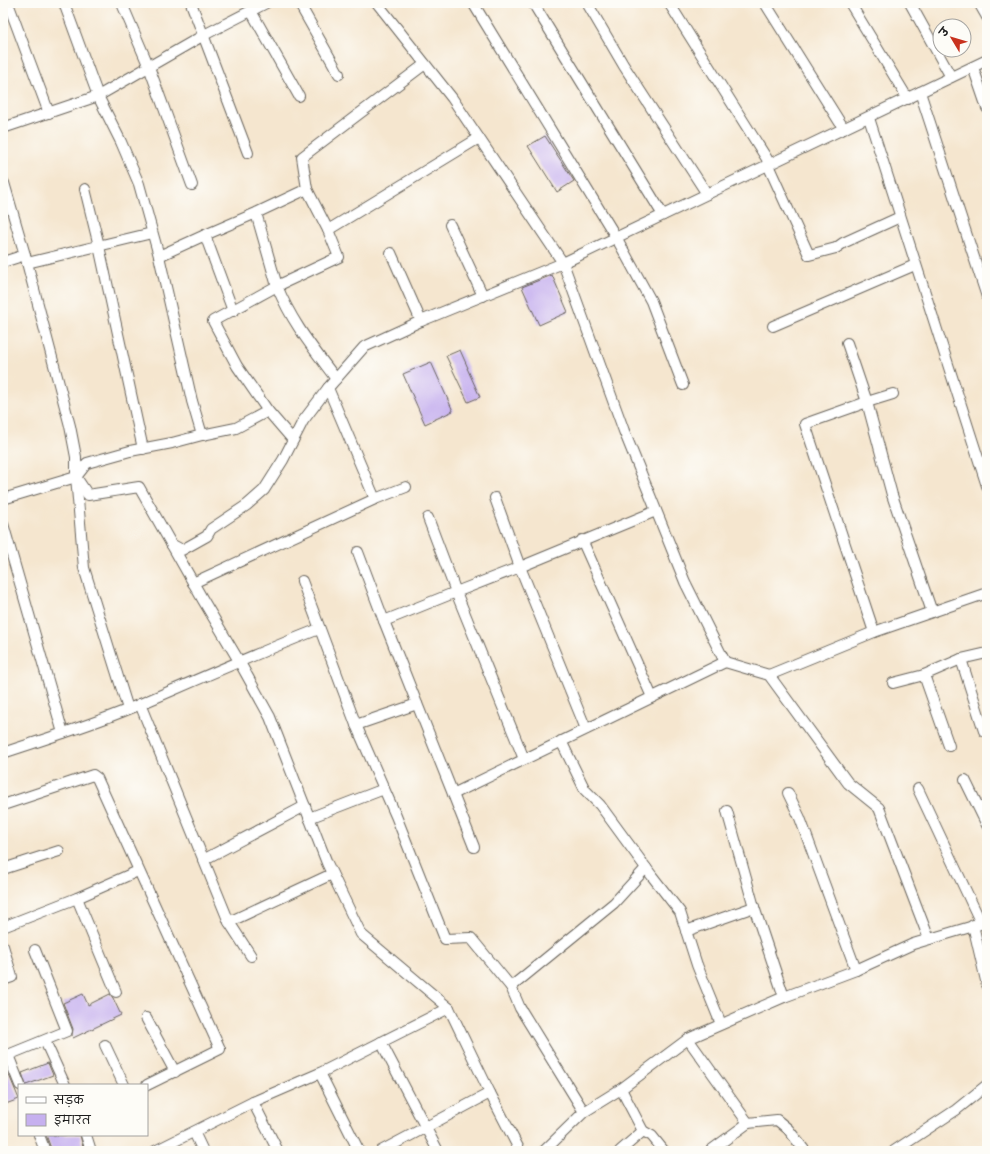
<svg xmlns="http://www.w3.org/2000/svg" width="990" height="1154" viewBox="0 0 990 1154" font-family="'Indie Flower','Playpen Sans Deva',sans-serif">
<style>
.building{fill:#c6b0ef}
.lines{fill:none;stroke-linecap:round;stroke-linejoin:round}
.street-casing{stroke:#68635b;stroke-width:12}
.street{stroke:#fff;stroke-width:10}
</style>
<rect width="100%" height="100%" fill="#fdfcf7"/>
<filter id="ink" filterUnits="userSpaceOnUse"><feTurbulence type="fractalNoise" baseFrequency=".025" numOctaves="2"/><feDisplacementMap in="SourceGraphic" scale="8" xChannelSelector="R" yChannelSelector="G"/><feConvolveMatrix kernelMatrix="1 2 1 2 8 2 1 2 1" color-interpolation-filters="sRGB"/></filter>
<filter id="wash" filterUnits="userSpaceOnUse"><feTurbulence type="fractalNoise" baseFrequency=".012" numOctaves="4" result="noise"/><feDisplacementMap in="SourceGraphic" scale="16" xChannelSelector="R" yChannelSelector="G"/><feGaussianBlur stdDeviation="0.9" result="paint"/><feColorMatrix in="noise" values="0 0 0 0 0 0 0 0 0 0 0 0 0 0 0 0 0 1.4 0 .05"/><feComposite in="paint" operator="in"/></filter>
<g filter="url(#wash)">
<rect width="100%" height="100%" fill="#f5e6cf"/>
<g id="blocks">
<g class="building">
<path d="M545,136l29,45 -17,11 -29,-46z"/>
<path d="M552,275l16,37 -29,13 -17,-38z"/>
<path d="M460,350l8,18h-1l13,29 -12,5 -22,-46z"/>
<path d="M431,362l22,49 -28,13 -22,-50z"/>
<path d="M83,994l5,11 22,-11 3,4 8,17 -48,23 -1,-3 1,-6 -10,-26z"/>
<path d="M3,1063h1l15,36 -16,6z"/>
<path d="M48,1063l5,12 -27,10 -4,-12z"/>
<path d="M46,1135h34l4,16h-32z"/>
</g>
</g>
</g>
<g filter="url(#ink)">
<use href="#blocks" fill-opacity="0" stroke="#68635b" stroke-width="1"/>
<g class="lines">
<g class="street-casing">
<g id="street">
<path d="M8,3l41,110"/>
<path d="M191,3l57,150"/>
<path d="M299,3l40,71"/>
<path d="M377,3l75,95 111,165 61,168 61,151 40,80 -272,132 -69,-173 72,-29 -28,-74"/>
<path d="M473,3l143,234 35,64 32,84"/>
<path d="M533,3l130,212"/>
<path d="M587,3l37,63 83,128"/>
<path d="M669,3l98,156 1,6 41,90 27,-7 7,-5 57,-26"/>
<path d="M765,3l79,126"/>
<path d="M850,3l58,96"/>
<path d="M910,3l41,74"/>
<path d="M979,3l8,14"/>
<path d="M123,6l26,61 43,118"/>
<path d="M251,11l48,85"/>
<path d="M973,67l14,41"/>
<path d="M920,92l67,205"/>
<path d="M869,118l118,368"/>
<path d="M3,128l95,-32 -34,-93"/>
<path d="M4,183l21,72 45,171 6,31v20l8,91 44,141"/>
<path d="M85,189l14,57 44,203"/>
<path d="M307,189l-5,-32 123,-93"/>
<path d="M450,225l33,71"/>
<path d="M328,230l151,-92"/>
<path d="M205,235l51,-22 51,-24 21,41 11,27 -62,29 -21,-73"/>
<path d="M391,253l30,68"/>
<path d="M3,262l22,-7"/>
<path d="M27,263l125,-30"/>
<path d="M233,311l-28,-76 -46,21 -20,-72 -18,-42 -23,-46 106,-61 62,-32"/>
<path d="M773,326l142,-61"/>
<path d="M847,343l20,59 25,93 40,117"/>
<path d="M202,435l34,-7 32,-17"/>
<path d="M293,440l-25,-29 -31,-45 -24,-45 64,-35c15,37 36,62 59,93"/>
<path d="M76,477l12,18 51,-8 64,113 36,61 31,56 57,146 34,71 88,74 41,85 30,58"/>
<path d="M495,498l25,69 136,-56"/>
<path d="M3,499l73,-22 11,-14 43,-12 42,-8 30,-8 -10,-34 -33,-145"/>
<path d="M375,499l31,-12"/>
<path d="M3,524l60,209"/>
<path d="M582,540l70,157"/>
<path d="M171,544l11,6 25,-14 4,-7 36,-24 17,-15 19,-30 20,-39 25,-33 36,-41 57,-26 142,-58 424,-203"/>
<path d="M358,552l26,69"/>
<path d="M302,581l54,144 40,91 49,123 26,-1 40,49 9,21 64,104"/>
<path d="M193,583l182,-84 -47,-111"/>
<path d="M874,632l-69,-208 62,-22 26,-8"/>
<path d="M961,659l23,72"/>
<path d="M725,662l44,13 79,108 31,25 50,131"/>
<path d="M769,675l105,-43 113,-39"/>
<path d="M924,675l25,71"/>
<path d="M893,683l31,-8 37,-16 26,-6"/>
<path d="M140,704l89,218 103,-48"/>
<path d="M356,725l61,-21"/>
<path d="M561,741l24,49 15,15 52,71 28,36 17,53 24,59"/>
<path d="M3,753c42,-14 85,-27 126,-44 63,-27 126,-55 190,-80"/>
<path d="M524,759l-68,-167 64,-25 66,162"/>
<path d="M965,780l22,45"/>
<path d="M918,789l63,134"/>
<path d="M788,793l12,25 56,152"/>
<path d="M453,794l21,53"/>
<path d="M3,805l90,-30 4,3 123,271 -73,36"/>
<path d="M727,811l27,96 30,90"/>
<path d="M309,818l75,-29"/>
<path d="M203,860l102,-54"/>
<path d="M3,869l56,-18"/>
<path d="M77,898l39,94"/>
<path d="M229,922l22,34"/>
<path d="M973,925l14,60"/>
<path d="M3,927l74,-29 61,-27"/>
<path d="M686,931l68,-24"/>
<path d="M3,946l9,31 -9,3"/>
<path d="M511,987l103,-84 32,-35"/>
<path d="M146,1018l29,54"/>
<path d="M688,1039l60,84 -38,28"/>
<path d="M45,1041l20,44"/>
<path d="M381,1042l57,109"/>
<path d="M105,1045l19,40"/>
<path d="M8,1055l12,30"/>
<path d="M3,1057l64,-26 -32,-81"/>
<path d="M320,1073l39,78"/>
<path d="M621,1089l22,42 9,5 12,15"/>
<path d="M253,1102l25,49"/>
<path d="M748,1123l29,-3 11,9 17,22"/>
<path d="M194,1132l9,19"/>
<path d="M39,1135l6,16"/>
<path d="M86,1135l5,16"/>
<path d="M155,1151l98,-49 67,-29 129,-65"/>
<path d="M381,1151l109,-58"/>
<path d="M544,1151l40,-39 37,-23 67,-50 96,-42 72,-27 57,-26 74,-22"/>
<path d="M620,1151l23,-20"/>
<path d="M894,1151l62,-41 31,-25"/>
</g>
</g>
<use href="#street" class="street"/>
</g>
</g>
<rect width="990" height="1154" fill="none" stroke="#fdfcf7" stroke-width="16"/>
<rect x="18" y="1084" width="130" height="52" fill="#fdfcf7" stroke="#a3a29f"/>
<rect x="26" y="1097" width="20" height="6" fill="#ffffff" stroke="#a3a29f"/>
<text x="54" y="1104" font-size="12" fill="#1c1c1c">सड़क</text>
<rect x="26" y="1114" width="20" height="12" fill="#c6b0ef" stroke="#a3a29f"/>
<text x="54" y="1124" font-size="12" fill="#1c1c1c">इमारत</text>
<g transform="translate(952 38) rotate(308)"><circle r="19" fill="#fdfcf7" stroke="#a3a29f"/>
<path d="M0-3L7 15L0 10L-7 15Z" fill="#c8321e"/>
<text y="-6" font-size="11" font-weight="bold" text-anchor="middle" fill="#1c1c1c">उ</text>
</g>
</svg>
